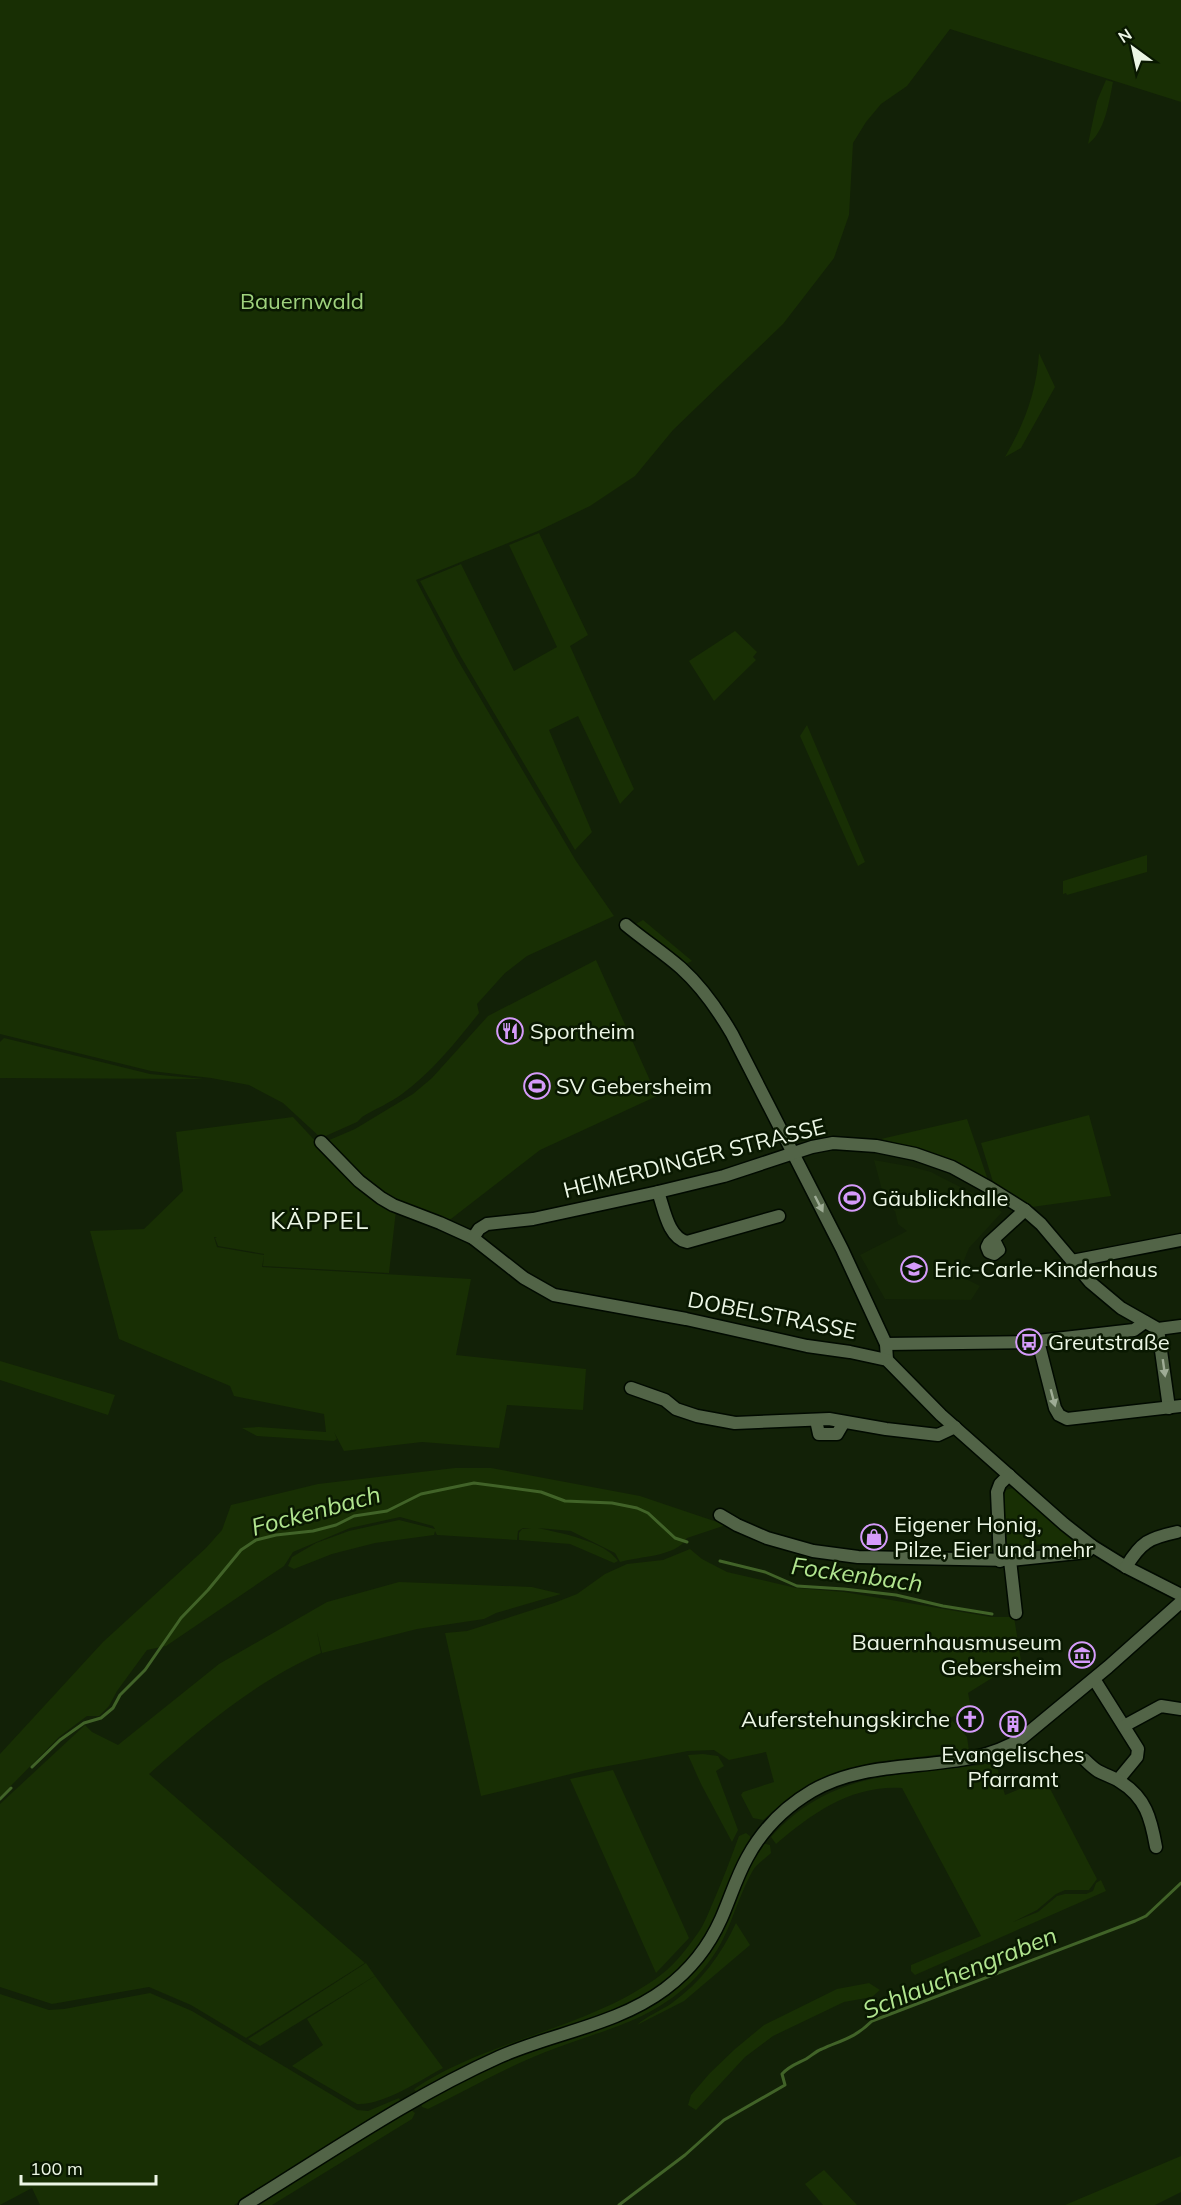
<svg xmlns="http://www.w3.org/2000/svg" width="1181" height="2205" viewBox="0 0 1181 2205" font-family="Mulish,sans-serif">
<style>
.built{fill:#152706}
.green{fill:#182f04}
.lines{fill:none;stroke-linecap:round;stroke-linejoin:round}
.stream{stroke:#416328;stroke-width:3}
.minor-casing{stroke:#010a00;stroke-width:15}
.minor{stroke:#526447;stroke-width:12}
.oneway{fill:#9fad96}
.labels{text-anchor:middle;stroke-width:5;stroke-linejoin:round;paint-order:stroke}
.park-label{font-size:22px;fill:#9fd27d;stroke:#091801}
.poi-label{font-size:22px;fill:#ecf6e5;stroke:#091801;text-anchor:start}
.street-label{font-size:22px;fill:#ecf6e5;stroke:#091801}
.neighbourhood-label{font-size:24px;letter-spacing:1.5px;fill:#ecf6e5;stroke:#091801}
.water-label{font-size:24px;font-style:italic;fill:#b1e58f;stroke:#091801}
</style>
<rect width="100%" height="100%" fill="#122107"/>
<path class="built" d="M874,1160l39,7 18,5 47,24 24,16 -33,36 -11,27 22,11 -9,14 -86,-1 -25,-44 47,-24 -9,-7 -3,-13 -6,-4 -6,-13z"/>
<g class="green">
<path d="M0,0h1181v102l-231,-73 -43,57 -26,18 -15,18 -13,21 -4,72 -15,43 -51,66 -110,106 -38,46 -45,30 -52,25 -122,49 40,77 120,204 38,55 -87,40 -22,17 -28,31 2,9c-23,29 -47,59 -77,81 -12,9 -27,15 -40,23l-5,5 -36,16 -38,-35 -34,-18 -38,-7 -60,-7 -151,-37z"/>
<path d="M1106,80l7,2c-4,20 -8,50 -25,62l9,-43z"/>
<path d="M1039,353l16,34 -34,61 -16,9c19,-32 32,-67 34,-104z"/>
<path d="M539,533l49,102 -18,11 64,143 -14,15 -42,-88 -29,14 43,102 -17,18 -114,-193 -41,-76 41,-17 53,107 43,-24 -48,-102z"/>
<path d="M735,631l22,21 -4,5 3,3 -42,41 -25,-40z"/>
<path d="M807,725l58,137 -7,4 -58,-130z"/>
<path d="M1147,855v17l-80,23 -1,-2 -3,1v-13z"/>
<path d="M643,920l49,41 -11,5 -49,-40z"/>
<path d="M596,960l61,136 -117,54 -93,72 -76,-33 -44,-48 28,-12 58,-35 19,-16 56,-62z"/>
<path d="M4,1038l146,36 54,5 -204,-1v-36z"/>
<path d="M1089,1115l22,81 -79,11 -39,-25 -12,-39z"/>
<path d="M293,1117l26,28 77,65 -7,63 -126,-7 1,-12 -46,-8 -3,-8 2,-1h-3l3,10 47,8 -2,12 209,12 -15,76 130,14 -3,41 -76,-5 -8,43 -77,-6 -78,9 -10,-19 3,7 -3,2 -77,-5 -15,-8 17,-1 67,5 -2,-18 -90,-18 -4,-10 -111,-47 -29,-108 54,-2 39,-38 -7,-59z"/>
<path d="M967,1119l21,61c-38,-21 -65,-30 -107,-41z"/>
<path d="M0,1361l115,34 -7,20 -108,-35z"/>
<path d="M455,1468h36l149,28 86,29 -39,13c-11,19 -47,18 -67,24l-5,-9 -44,-22 -33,-3c22,5 67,13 80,33l-4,2 -44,-19 -51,-4v-7l3,-4 9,-1h-8l-5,3 -1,9 -80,-5 -2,-4 -1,4 -59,8 -43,11 -38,15 -6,-3 4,-9 24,-14 33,-12 50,-11 36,9 -2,-3 -33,-9 -50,11 -57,24 -9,14 -118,80 -19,4 -30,41 -8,15 -10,10h-12l-28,21 -59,60v-43l103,-112 103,-94 16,-18 9,-25 87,-21z"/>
<path d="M1013,1488l6,2 56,51 -5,7 -19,4 -3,-8 -41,3 -3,-52 2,-5z"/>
<path d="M690,1549l12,10 25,13 69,16 48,4 147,25h23l8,50 -30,2v9l-24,15 3,15 -21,10 17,19 2,14 -94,11 -40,11 -39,20 -33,27 -10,-2 -12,-23 2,-3 31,-10 -8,-30 -37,8 -15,-10 -26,1 -101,19 -106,26 -36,-163 22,-2 87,-28 23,-9 28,-20 22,-10 36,-4z"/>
<path d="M399,1582l133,5 29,7 -65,19 -12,6 -67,10 -95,24 -5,-21 4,21c-64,27 -120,75 -172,121l216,189 -119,75 -55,-33 -42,-18 -97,17 -52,-17v-183l85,-79 7,7 26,13 101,-81 108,-62z"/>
<path d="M703,1754l15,2 6,10 -8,5 22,59 -6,12 -31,-58 -13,-29z"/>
<path d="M995,1761l10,34 40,-16 52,100 -8,11h-24l-9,4 -19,16 -24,12 25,-10 19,-16 8,-2h21l7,-3 3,-8 5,-3 5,11 -191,84 -4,-4v-6l70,-29 -79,-148c-51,-3 -89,25 -126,56l-5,-7c59,-66 129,-62 210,-72z"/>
<path d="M613,1770l76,168 -33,35 -86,-194z"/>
<path d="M746,1833l4,3 1,6c-16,34 -29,72 -50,103 -45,64 -119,73 -186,99 -34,14 -67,31 -99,48l-2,-3c76,-51 176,-60 248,-115 14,-11 26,-27 36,-41 7,-10 11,-22 16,-33 9,-21 17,-42 25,-64z"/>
<path d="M762,1843l8,2 1,8c-6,6 -15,11 -19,19 -21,39 -22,70 -55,104 -42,44 -88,52 -141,72 -42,15 -87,41 -128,61l-6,-2 -1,-4 24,-15 230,-102z"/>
<path d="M736,1923l14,22 -66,56 -47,24c8,-8 25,-15 35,-22 29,-21 49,-48 64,-80z"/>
<path d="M366,1963l9,13 -115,70 -12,-7z"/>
<path d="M375,1976l68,92c-22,12 -61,38 -86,36l-65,-38 31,-21 -16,-26z"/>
<path d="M869,1983l11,7 -8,7 -28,5 -71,34 -28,21 -49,53 -8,-5 3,-10 19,-22 25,-24 29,-24 73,-36z"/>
<path d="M150,1993l42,18 165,99 11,1 31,-13 2,4 -167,103h-194l-8,-17 -32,17v-211l49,16 15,-1z"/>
<path d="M410,2109l5,4 -3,6 -140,86h-20z"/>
<path d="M1181,2156v36l-26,13h-90z"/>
<path d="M824,2170l33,35h-34l-18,-21z"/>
</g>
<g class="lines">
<g class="stream">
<path d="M720,1561l45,11 32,14 47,3 52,6 47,11 49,8"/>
<path d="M32,1767l28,-27 24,-17 17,-5 12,-10 7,-13 25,-25 36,-52 27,-28 33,-40 15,-10 20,-5 37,-4 23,-6 18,-9 33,-5 34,-17 53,-11 67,9 24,9 47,2 25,5 11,5 27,25 12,4"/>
<path d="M0,1799l11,-11"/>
<path d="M619,2205l66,-50 39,-35 61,-35 -3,-11c7,-8 14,-10 24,-15 5,-3 10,-8 16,-10 20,-9 33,-11 50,-28l263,-100 11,-5 35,-33"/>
</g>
<g class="minor-casing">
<g id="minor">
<path d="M626,925c18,15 38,28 55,43 21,19 37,42 51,66l110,215 44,95 1,16"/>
<path d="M321,1142l38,39 22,17 12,7 47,18 33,15 51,40 30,17 132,24 121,27 43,6 37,8 54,55 123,109 28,22 34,21 55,28"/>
<path d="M658,1192c6,16 10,46 29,50l92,-26"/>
<path d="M473,1238l6,-9 8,-5 46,-5 125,-27 66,-16 88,-29 21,-4 43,3 39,8 37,13 38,21 35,22 16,14 49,58 31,26 37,21 23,-3"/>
<path d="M994,1240l5,10 -5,4 -5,-2 -2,-5 2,-4 36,-33"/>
<path d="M1072,1261l109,-21"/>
<path d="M1158,1329l11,79"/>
<path d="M1038,1341l17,67 4,7 8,4 114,-13"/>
<path d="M886,1344l143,-2 105,-12 11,-8"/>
<path d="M631,1388l34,12 11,9 21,7 38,7 94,-4 57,10 52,6 17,-8"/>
<path d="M816,1420l3,14h18l7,-12"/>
<path d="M720,1515l17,10 30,13 46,13 45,6 152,3 77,-8 5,-6"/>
<path d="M1010,1560l6,53"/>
<path d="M1000,1561l-3,-69 3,-8 9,-9"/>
<path d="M1126,1567c15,-25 23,-29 51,-35"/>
<path d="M1094,1679l44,70 -1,8 -19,23"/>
<path d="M1124,1726l37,-20 20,3"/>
<path d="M1084,1759c4,4 9,9 14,12 7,4 15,6 21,10 27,16 32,38 37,66"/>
<path d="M245,2205c83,-51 165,-108 254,-148 54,-24 118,-32 166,-68 24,-18 44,-43 56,-70 9,-20 15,-41 26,-61 15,-28 38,-51 65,-67 65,-38 150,-14 210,-53l86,-71 73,-65"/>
</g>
</g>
<use href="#minor" class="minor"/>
</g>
<defs><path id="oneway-solid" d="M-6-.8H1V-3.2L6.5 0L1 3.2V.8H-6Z" transform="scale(1.5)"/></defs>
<g class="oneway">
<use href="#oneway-solid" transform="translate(819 1204) rotate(63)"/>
<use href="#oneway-solid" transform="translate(1164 1368) rotate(82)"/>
<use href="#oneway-solid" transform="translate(1053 1398) rotate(75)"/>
</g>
<defs>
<g id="restaurant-ring" transform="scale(1.35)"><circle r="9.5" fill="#091801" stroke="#d59bfa" stroke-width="1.5"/><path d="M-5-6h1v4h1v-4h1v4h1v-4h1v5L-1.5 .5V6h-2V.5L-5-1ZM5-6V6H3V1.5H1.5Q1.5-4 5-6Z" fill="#d59bfa"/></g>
<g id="stadium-ring" transform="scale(1.35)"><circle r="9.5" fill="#091801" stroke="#d59bfa" stroke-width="1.5"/><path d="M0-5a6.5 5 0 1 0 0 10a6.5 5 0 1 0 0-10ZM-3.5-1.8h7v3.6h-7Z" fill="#d59bfa"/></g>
<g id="school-ring" transform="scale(1.35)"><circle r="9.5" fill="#091801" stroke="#d59bfa" stroke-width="1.5"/><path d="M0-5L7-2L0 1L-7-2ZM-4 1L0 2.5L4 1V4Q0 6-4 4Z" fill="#d59bfa"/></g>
<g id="bus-ring" transform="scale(1.35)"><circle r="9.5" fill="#091801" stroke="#d59bfa" stroke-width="1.5"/><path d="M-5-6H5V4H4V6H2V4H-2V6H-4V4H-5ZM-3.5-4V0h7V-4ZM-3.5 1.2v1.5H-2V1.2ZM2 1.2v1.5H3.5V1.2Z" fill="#d59bfa"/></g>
<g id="shop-ring" transform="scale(1.35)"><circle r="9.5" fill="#091801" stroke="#d59bfa" stroke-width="1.5"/><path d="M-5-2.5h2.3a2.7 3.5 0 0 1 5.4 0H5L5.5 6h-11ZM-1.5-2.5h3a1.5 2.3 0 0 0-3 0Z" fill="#d59bfa"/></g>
<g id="museum-ring" transform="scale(1.35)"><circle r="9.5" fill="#091801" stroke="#d59bfa" stroke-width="1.5"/><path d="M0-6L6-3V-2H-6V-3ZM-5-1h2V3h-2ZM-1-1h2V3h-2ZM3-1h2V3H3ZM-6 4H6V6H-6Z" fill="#d59bfa"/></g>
<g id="church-ring" transform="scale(1.35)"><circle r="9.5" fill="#091801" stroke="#d59bfa" stroke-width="1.5"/><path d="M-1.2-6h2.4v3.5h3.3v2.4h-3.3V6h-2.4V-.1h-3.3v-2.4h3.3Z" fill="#d59bfa"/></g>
<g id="building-ring" transform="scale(1.35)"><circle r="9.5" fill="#091801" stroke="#d59bfa" stroke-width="1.5"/><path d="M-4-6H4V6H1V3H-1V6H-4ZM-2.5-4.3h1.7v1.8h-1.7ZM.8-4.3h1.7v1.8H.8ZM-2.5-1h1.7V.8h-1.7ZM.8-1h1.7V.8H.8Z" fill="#d59bfa"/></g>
</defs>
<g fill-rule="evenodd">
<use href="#restaurant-ring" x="510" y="1031"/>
<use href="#stadium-ring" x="537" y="1086"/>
<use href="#stadium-ring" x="852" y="1198"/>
<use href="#school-ring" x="914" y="1269"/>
<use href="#bus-ring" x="1029" y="1342"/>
<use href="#shop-ring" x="874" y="1537"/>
<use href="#museum-ring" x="1082" y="1655"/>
<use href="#church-ring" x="970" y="1719"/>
<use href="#building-ring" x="1013" y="1724"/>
</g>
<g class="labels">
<g class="park-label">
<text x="302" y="309">Bauernwald</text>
</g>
<g class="poi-label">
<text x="530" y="1039">Sportheim</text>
<text x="556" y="1094">SV Gebersheim</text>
<text x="872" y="1206">Gäublickhalle</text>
<text x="934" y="1277">Eric-Carle-Kinderhaus</text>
<text x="1048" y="1350">Greutstraße</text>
<text x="894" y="1532">Eigener Honig,<tspan x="894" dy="25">Pilze, Eier und mehr</tspan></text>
<text x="1062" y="1650" text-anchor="end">Bauernhausmuseum<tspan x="1062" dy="25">Gebersheim</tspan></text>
<text x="950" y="1727" text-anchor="end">Auferstehungskirche</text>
<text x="1013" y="1762" text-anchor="middle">Evangelisches<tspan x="1013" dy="25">Pfarramt</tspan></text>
</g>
<g class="street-label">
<text transform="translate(694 1158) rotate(-14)" y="8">HEIMERDINGER STRASSE</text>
<text transform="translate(772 1315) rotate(11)" y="8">DOBELSTRASSE</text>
</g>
<g class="neighbourhood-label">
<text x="320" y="1229">KÄPPEL</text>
</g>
<g class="water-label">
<text transform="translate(316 1511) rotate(-15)" y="8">Fockenbach</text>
<text transform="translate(857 1575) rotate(8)" y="8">Fockenbach</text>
<text transform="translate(960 1973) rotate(-22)" y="8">Schlauchengraben</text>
</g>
</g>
<g transform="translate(1133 48) rotate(327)" stroke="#091801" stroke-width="4.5" paint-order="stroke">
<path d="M0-4.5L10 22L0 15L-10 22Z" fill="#ecf6e5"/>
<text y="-9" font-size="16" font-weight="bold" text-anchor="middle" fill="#ecf6e5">N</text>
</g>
<path d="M21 2175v9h135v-9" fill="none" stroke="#ecf6e5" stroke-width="3"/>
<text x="30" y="2175" font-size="18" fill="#ecf6e5" stroke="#091801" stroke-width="4.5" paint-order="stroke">100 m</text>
</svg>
